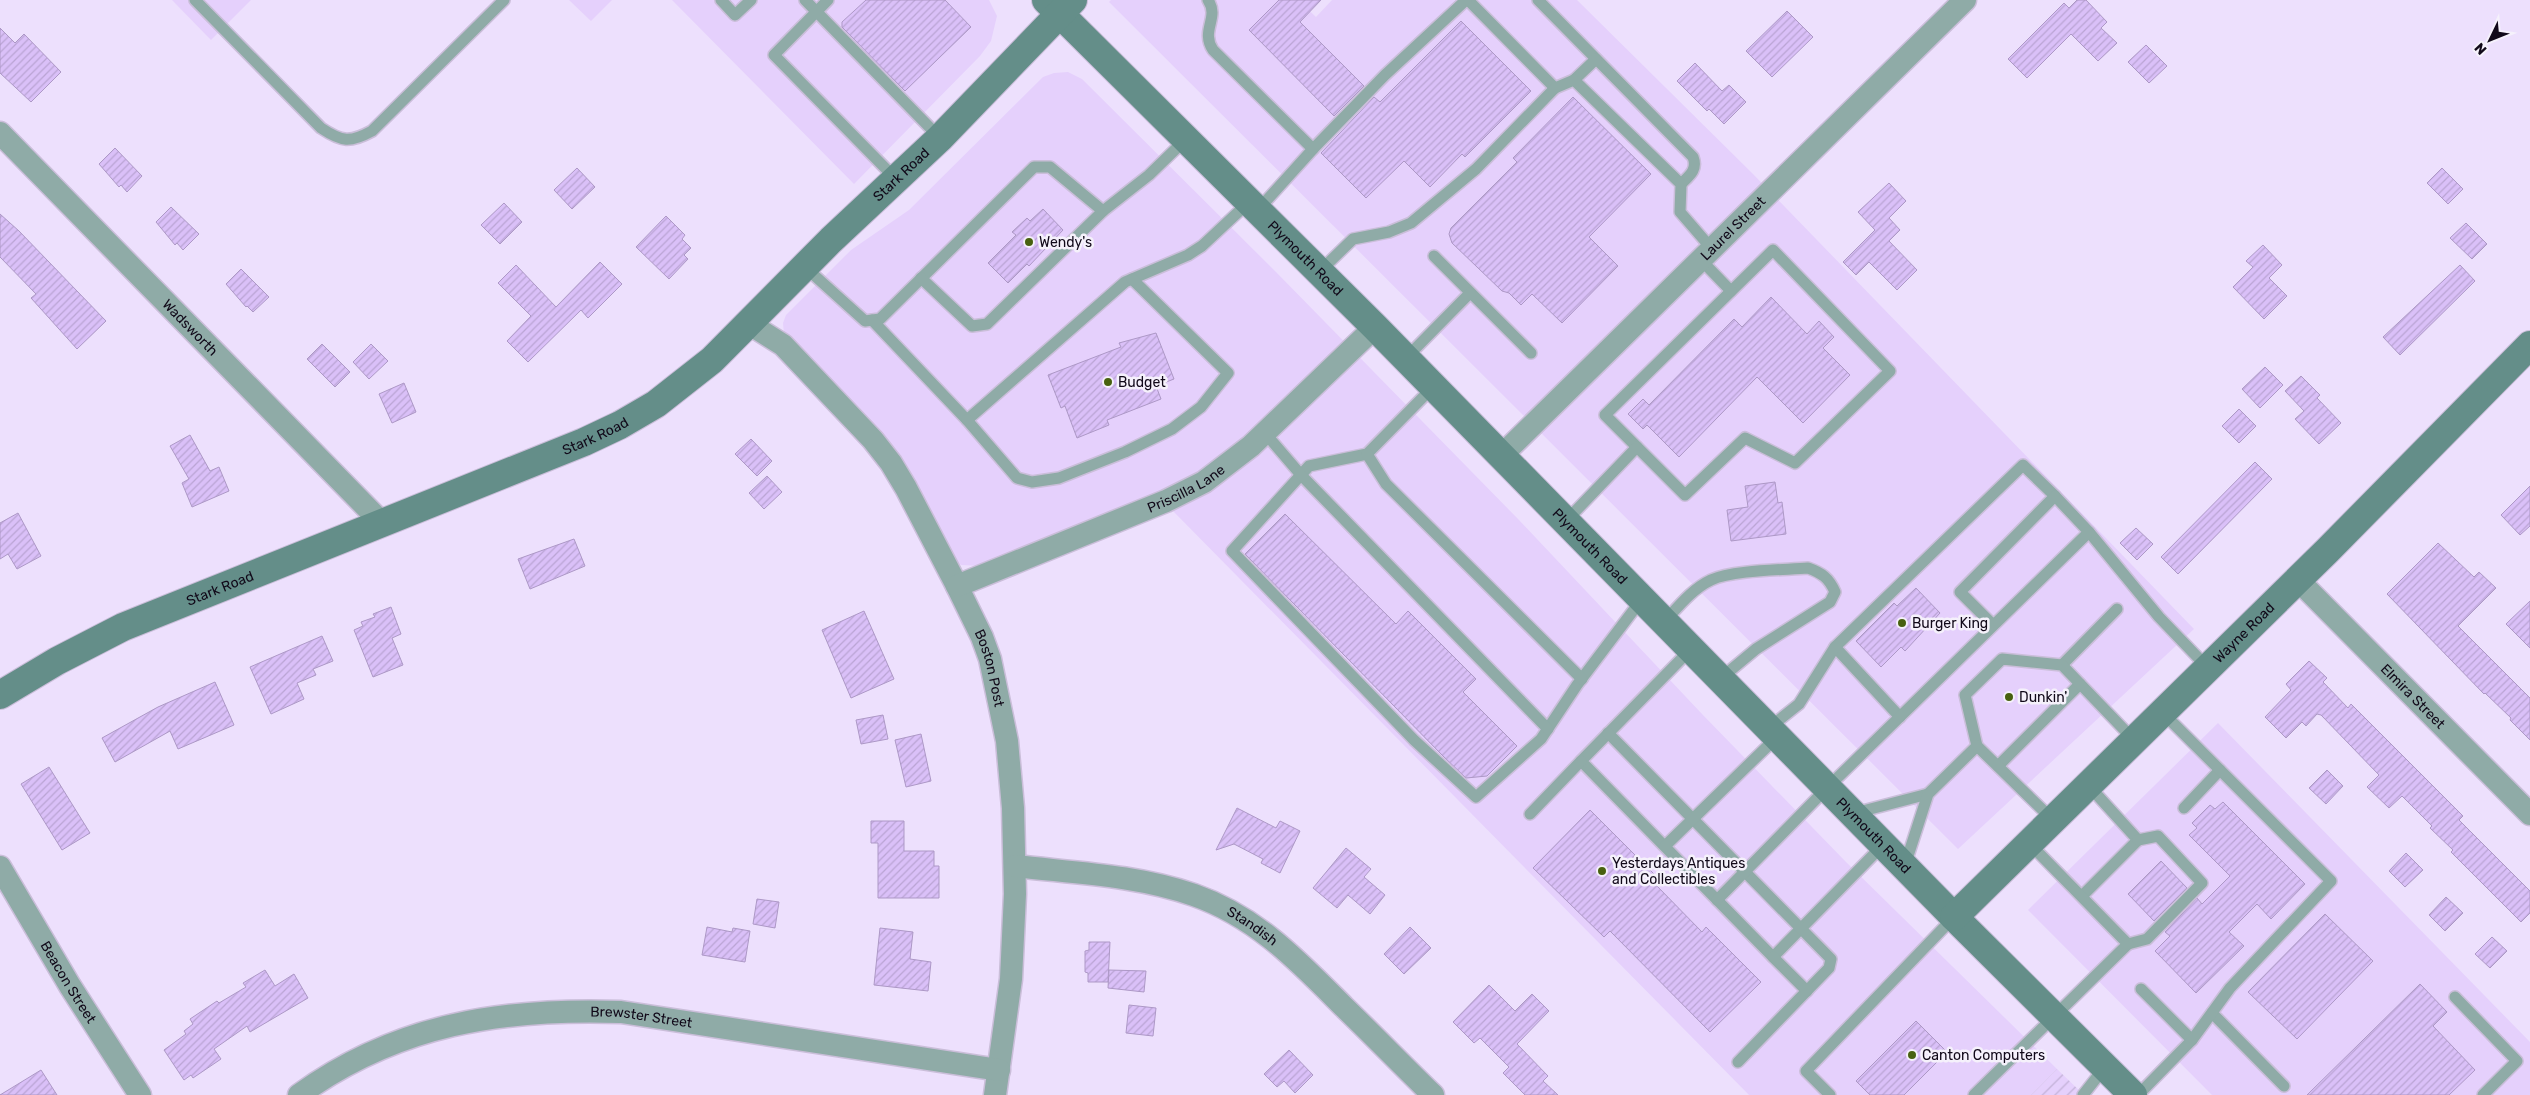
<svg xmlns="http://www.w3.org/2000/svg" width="2530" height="1095" viewBox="0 0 2530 1095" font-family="Rubik,sans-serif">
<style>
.built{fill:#e5d0fc}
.industrial{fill:url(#industrial-furrows)}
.building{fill:url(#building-hatch);stroke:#ad98c6}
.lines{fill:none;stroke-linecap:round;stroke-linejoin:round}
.lane-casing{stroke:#cabed9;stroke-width:14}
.street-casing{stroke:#cabed9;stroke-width:25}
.secondary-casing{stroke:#cabed9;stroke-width:30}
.lane{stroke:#8faba7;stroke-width:11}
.street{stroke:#8faba7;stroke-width:22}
.secondary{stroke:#648e89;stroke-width:28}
.poi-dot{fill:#486110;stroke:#f5f1fb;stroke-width:2}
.labels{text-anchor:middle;stroke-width:5;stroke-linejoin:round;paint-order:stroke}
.street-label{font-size:14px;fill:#110919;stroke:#f5f1fb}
.poi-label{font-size:14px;fill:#110919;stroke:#f5f1fb;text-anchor:start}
</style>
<defs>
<pattern id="industrial-furrows" width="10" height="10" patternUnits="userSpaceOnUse" patternTransform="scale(1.25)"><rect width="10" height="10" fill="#e5d0fc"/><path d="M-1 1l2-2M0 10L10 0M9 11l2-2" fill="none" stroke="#c3b1d7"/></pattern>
<pattern id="building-hatch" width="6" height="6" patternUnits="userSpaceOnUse" patternTransform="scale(1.25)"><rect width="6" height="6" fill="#dac0f8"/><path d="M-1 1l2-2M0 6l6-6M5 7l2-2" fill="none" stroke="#baa4d4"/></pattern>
</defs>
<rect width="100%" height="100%" fill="#ede0fd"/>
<g class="built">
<path d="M172,0h79l-40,40z"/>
<path d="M569,0h43l-21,21z"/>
<path d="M672,0h317l8,16 -6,25 -11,15 -126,128z"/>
<path d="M1111,0h187l18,17 16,-17h245l176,174 441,455 -236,220 -849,-847z"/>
<path d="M1068,72l14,7 194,193 243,248 183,194 144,148 211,207 -26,26h-282l-577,-585 -191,56 -20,-1 -9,-8 -168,-223 -1,-11 3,-8 65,-65 58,-40 134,-133 11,-4z"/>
<path d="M2218,723l312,319v53h-318l-184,-185z"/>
</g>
<path class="industrial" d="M2057,1069l27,26h-53z"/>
<g class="building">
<path d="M866,0h79l26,27 -66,64 -63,-64v-5z"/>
<path d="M1279,0h42l-21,22 64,64 -30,30 -85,-86z"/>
<path d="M2077,0h9l21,22 -6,6 16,15 -19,18 -27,-27 -44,44 -19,-19 56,-56 5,5z"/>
<path d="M1787,11l26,26 -41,40 -26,-26z"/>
<path d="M1461,21l70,70 -66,66 -3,-3 -32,33 -26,-26 -38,37 -45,-45 53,-56 6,5z"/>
<path d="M0,28l15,15 9,-9 37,38 -30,30 -31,-29z"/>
<path d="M2146,45l21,21 -18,17 -21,-21z"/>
<path d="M1695,63l27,28 7,-6 17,17 -22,22 -15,-15 -2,2 -30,-30z"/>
<path d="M1573,97l78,77 -62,63 29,29 -56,57 -30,-29 -11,11 -12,-12 -7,-2 -50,-48 -3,-9 2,-6 66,-66 -4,-4z"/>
<path d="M115,148l27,28 -15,16 -6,-7 -2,2 -20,-23z"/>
<path d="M577,168l18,19 -23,22 -18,-19z"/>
<path d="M2442,168l21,21 -15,15 -21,-21z"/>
<path d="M1889,183l17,18 -17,17 11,12 -11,11 28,29 -20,20 -28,-28 -13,13 -13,-13 32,-32 -17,-18z"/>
<path d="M504,203l18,19 -22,22 -19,-19z"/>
<path d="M171,207l28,27 -16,16 -6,-7 -2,2 -19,-23z"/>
<path d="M1043,209l20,21 -34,36 -2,-2 -19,19 -20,-20 28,-28 -4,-3 15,-14 3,3z"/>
<path d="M0,214l19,17 87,90 -29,28 -46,-51 5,-4 -36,-37z"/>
<path d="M666,216l19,19 -3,4 9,9 -7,7 4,4 -19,20 -33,-32z"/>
<path d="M2466,223l21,21 -15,15 -22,-21z"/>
<path d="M2263,245l19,20 -13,13 18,18 -23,23 -31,-32 20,-20 -7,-6z"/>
<path d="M600,262l22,22 -34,34 -7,-8 -53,52 -21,-21 24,-25 -33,-33 18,-18 40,42z"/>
<path d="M2460,265l15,16 -75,74 -17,-18z"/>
<path d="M241,269l28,28 -16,15 -6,-6 -1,1 -20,-23z"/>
<path d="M1771,297l36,37 12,-13 15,16 -11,11 27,27 -47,48 -46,-46 -78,80 -32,-32 -4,4 -15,-15 15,-15 6,6 85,-86 8,8z"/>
<path d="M1156,333l18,46 -18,7 5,13 -54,21 2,5 -32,13 -12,-32 -4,2 -13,-33 73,-28 -2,-4z"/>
<path d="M322,344l28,28 -15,15 -28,-28z"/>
<path d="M371,344l17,17 -19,18 -16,-17z"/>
<path d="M2265,367l18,18 -23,23 -18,-19z"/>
<path d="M2301,376l19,19 -3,3 24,25 -22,21 -24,-25 9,-8 -19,-20z"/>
<path d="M404,383l12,29 -24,11 -13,-29z"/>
<path d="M2239,409l17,17 -17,17 -17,-17z"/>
<path d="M190,435l20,36 9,-4 10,24 -37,16 -10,-24 7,-4 -19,-33z"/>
<path d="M751,439l21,22 -15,15 -22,-22z"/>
<path d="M2255,462l17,17 -94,95 -17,-17z"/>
<path d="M767,476l15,16 -18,17 -15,-16z"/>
<path d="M1775,482l3,21 4,-1 4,32 -55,7 -4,-31 21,-3 -3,-21z"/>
<path d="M2530,486v40l-10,9 -19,-20z"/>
<path d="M18,513l23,43 -24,13 -9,-15 -8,5v-36z"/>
<path d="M1285,514l111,110 12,-13 68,68 -13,13 54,54 -30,30 -21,2 -23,-22 -198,-202z"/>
<path d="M2136,528l17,16 -16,16 -17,-17z"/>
<path d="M574,539l11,27 -55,23 -12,-30z"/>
<path d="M2438,543l36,34 5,-5 17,16 -38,38 72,72v42l-20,-20 1,-2 -26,-25 -1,1 -97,-100z"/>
<path d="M1916,588l24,25 -35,38 -4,-4 -20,20 -25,-26 38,-38 3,3z"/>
<path d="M2530,601v47l-24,-24z"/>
<path d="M391,607l10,27 -9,4 11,27 -30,12 -19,-47 9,-4 -2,-4 14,-5 -2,-3z"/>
<path d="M864,611l30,68 -43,19 -29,-68z"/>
<path d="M322,636l11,25 -20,8 3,6 -19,8 7,16 -33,15 -21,-47z"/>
<path d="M2309,661l18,17 -4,4 25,26 3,-4 112,112 -4,4 71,71v22l-9,9 -70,-70 2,-2 -23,-22 2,-2 -30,-30 -13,12 -22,-21 12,-12 -58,-60 -4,-1 -11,12 -4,-4 -16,16 -21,-21 26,-27 -5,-6z"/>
<path d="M215,682l19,43 -56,24 -8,-18 -55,31 -13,-24 56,-31z"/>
<path d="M883,715l5,24 -27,5 -5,-24z"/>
<path d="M921,734l10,47 -25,6 -11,-47z"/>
<path d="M49,767l41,66 -28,17 -41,-66z"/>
<path d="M2327,770l16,16 -17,18 -17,-16z"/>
<path d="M2223,802l82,82 -34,35 -14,-15 -28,28 15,14 -48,47 -41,-42 15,-15 -5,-4 32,-34 5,6 28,-28 -41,-41 8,-7 -5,-5 18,-18 5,4z"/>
<path d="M1237,808l39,20 4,-7 20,10 -20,42 -19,-10 2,-4 -29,-15 -18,6z"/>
<path d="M1590,810l70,70 -4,5 46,47 4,-5 55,55 -51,50 -100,-101 -6,6 -71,-69z"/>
<path d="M871,821h33v30h30v15h5v32h-61v-55h-7z"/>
<path d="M1346,848l25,21 -7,8 21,18 -15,19 -22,-19 -11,13 -24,-20z"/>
<path d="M2406,853l17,17 -18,17 -16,-16z"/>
<path d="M2161,861l26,27 -33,33 -26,-27z"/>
<path d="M2446,897l17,16 -18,18 -16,-16z"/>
<path d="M757,899l22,3 -4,26 -22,-4z"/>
<path d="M2325,914l48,47 -76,78 -49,-47z"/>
<path d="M707,927l25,5 1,-4 17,3 -5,31 -43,-7z"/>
<path d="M1410,927l21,21 -27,26 -20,-20z"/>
<path d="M880,928l33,4 -3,27 21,3 -3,29 -54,-6z"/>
<path d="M2492,937l15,14 -17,17 -15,-14z"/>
<path d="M1089,942h21l-2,40h-20v-9l-3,-1v-21l4,-1z"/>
<path d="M265,970l10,16 19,-12 14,24 -58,34 -3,-6 -33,23 7,10 -28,19 -2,-3 -7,5 -20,-30 22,-16 -2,-3 9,-7 -3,-5 27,-18 2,2 27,-16 -3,-4z"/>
<path d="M1109,970l37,1 -2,21 -36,-4z"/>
<path d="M2420,984l27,28 -14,14 42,44 -26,25h-142z"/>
<path d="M1489,985l26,26 17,-17 17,17 -32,33 31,32 -5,5 15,14h-33l-22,-22 6,-6 -29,-29 -6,5 -21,-21z"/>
<path d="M1129,1005l27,3 -3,28 -27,-3z"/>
<path d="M1916,1021l31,31 -43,43h-34l-14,-14z"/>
<path d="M1289,1050l24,25 -18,18 -11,-12 -7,6 -13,-13z"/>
<path d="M41,1070l16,25h-57z"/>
</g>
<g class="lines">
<g class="lane-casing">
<g id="lane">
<path d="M195,0l126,128c21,14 29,15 51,3l132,-131"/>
<path d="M721,0l14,15 16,-15"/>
<path d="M805,0l135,138"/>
<path d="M828,0l-54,55 122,124"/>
<path d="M1208,0c12,18 -8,30 5,50l100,99 -56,62"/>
<path d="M1468,0l87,88"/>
<path d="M1538,0l155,157c5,13 -4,19 -12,27"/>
<path d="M1574,80l22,-21"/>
<path d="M1313,149l72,-74 81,-75"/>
<path d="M1773,250l117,121 -95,92 -50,-25 -60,57 -80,-80z"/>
<path d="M1434,256l97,97"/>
<path d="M1701,260l30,31"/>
<path d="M805,267l60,54 15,-2 154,-152h16l53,44"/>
<path d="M1319,272l34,-33 36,-7 22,-9 65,-54 79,-81 19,-8 107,104 -1,28 32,37"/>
<path d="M921,278l51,48 15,-2 116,-113 46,-36 36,-35"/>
<path d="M872,320l95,100 158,-138 63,-27 14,-9 47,-44"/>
<path d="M1405,359l65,-66"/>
<path d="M1433,387l-66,67 -58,12 -77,85 182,189 62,57 65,-58 36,-54 65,-86"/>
<path d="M967,420l50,58 15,4 27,-4 66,-26 47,-23 29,-22 27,-34 -96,-94"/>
<path d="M1265,433l36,42 247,254"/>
<path d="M1367,454l19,30 196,195"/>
<path d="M1566,521l71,-74"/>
<path d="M2089,532l70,85 49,51"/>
<path d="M1664,622c14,-15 28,-33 47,-42 21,-10 71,-10 97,-12 14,5 21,10 27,24l-5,10 -74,47 -36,30"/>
<path d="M1835,647l65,70"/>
<path d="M1691,649l-110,112 192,196 110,-112"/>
<path d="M2062,665l55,-56"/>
<path d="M1769,728l30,-24 36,-57 188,-182 32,31"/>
<path d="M1608,733l223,226 -2,9 -91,94"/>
<path d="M1998,766l82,-82"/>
<path d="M2184,808l36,-38"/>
<path d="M1855,813l73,-19"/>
<path d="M1530,814l51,-53"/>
<path d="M2053,820l-76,-74 -12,-51 37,-36 60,6 73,76"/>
<path d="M1665,846l112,-109"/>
<path d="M1905,865l23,-71 49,-48"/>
<path d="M2082,896l56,-56 -49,-54"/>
<path d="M1717,900l110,-112 262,-256 -34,-36 -95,96 33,33"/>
<path d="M2128,944l19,-5 55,-56 -44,-47 -20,4"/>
<path d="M1773,957l34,34"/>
<path d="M2141,989l51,51"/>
<path d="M2455,997l62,64 -34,34"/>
<path d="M2212,1013l72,73"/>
<path d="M1830,1095l-24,-24 148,-154"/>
<path d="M1974,1095l154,-151 -99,-101"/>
<path d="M2083,1095l22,-28"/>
<path d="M2138,1095l54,-55 38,-52 101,-107 -168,-168"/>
</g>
</g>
<g class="street-casing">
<g id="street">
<path id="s1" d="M0,133l381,389"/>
<path id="s2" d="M748,323l35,22 90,95 18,23 15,25 51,98 25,51 8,22 17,82 6,67 2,86 -4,85 -16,116"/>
<path id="s3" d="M1501,456l464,-456"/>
<path id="s4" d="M2297,579l233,235"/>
<path id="s5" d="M957,586l209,-85 38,-19 47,-36 124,-119"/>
<path id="s6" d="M1015,866c60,7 121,9 179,29 63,22 104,66 150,112 30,29 59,59 89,88"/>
<path id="s7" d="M0,867l70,119 70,109"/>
<path id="s8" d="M299,1095c98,-71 203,-87 322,-83l378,58"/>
</g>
</g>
<g class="secondary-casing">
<g id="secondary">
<path id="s9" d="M1046,0l329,327 579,590 179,178"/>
<path id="s10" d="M0,695l57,-34 66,-34 461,-185 36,-17 36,-21 56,-44 119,-120 109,-102 133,-138"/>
<path id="s11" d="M1954,917l373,-366 203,-206"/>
</g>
</g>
<use href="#lane" class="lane"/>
<use href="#street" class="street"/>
<use href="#secondary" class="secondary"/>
</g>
<g class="poi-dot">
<circle cx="1029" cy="242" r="5"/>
<circle cx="1108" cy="382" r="5"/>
<circle cx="1902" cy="623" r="5"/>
<circle cx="2009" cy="697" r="5"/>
<circle cx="1602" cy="871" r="5"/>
<circle cx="1912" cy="1055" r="5"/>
</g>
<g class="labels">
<g class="street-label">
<text dy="5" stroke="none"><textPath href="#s10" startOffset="1055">Stark Road</textPath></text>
<text dy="5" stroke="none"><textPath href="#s3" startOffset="325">Laurel Street</textPath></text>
<text dy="5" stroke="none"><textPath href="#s9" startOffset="366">Plymouth Road</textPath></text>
<text dy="5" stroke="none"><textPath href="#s1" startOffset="272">Wadsworth</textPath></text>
<text dy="5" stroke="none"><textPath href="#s10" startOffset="650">Stark Road</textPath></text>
<text dy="5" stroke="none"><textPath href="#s5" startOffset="249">Priscilla Lane</textPath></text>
<text dy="5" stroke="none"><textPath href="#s9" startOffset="771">Plymouth Road</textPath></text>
<text dy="5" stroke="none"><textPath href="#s10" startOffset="245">Stark Road</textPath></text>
<text dy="5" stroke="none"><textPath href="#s11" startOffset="406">Wayne Road</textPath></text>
<text dy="5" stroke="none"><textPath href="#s2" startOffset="430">Boston Post</textPath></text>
<text dy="5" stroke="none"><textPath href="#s4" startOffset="165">Elmira Street</textPath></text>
<text dy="5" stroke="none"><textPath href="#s9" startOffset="1176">Plymouth Road</textPath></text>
<text dy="5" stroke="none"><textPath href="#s6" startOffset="248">Standish</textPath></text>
<text dy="5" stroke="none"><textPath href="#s7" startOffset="134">Beacon Street</textPath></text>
<text dy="5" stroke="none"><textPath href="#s8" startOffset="360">Brewster Street</textPath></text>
</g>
<g class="poi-label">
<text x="1039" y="247">Wendy's</text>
<text x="1118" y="387">Budget</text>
<text x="1912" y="628">Burger King</text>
<text x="2019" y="702">Dunkin'</text>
<text x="1612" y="868">Yesterdays Antiques<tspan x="1612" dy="16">and Collectibles</tspan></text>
<text x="1922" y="1060">Canton Computers</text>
</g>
</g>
<g transform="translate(2490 40) rotate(227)" stroke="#f5f1fb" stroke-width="4" paint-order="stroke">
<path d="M0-4L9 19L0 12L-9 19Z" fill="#110919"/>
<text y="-8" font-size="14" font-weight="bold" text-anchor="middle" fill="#110919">N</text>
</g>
</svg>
